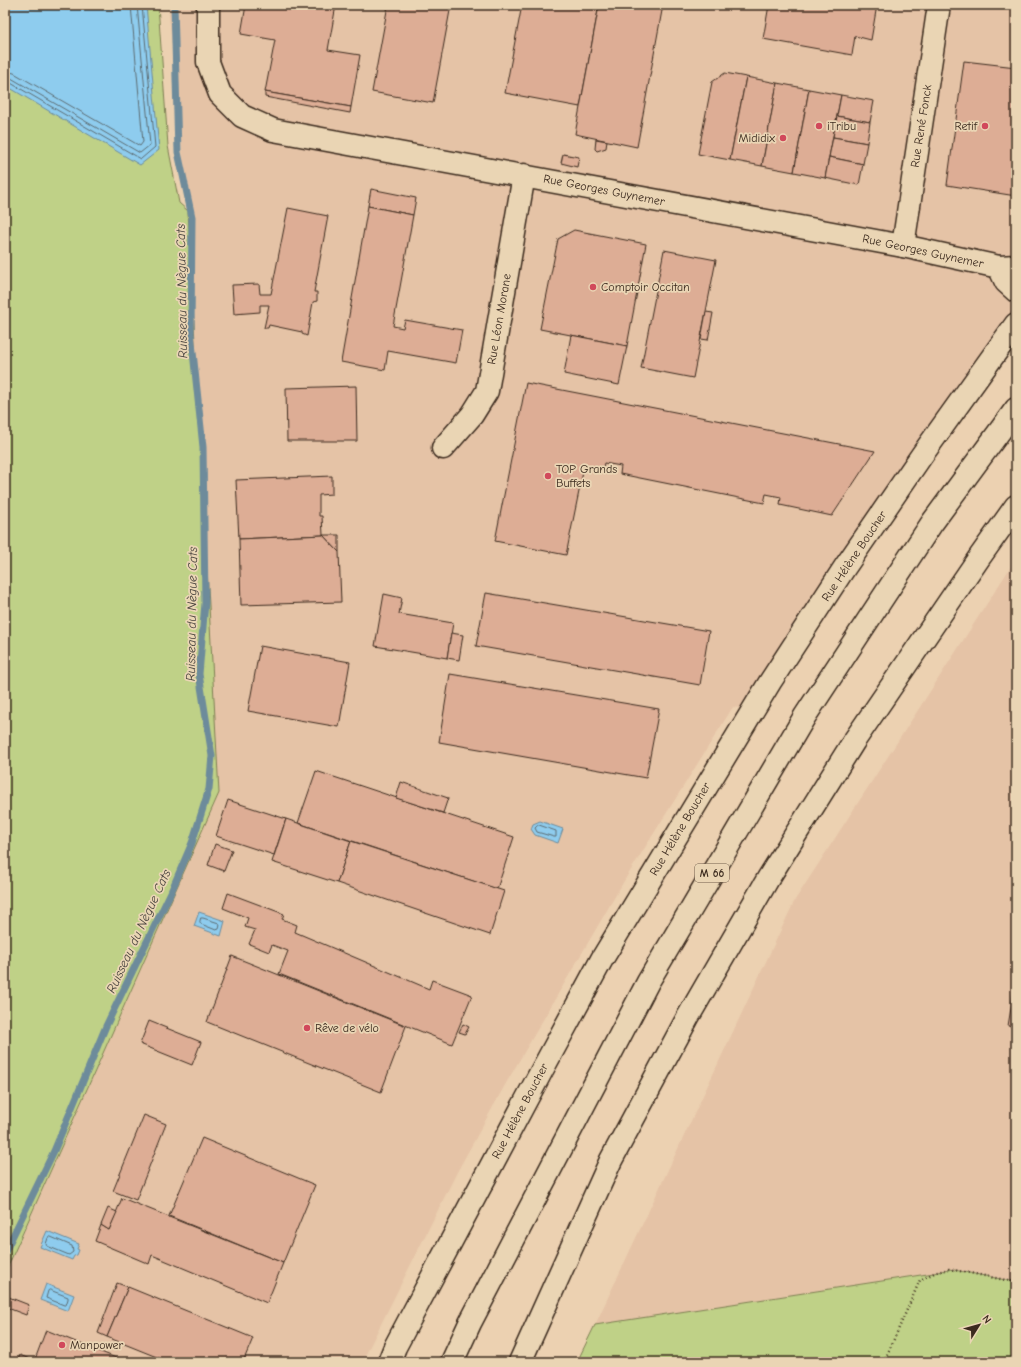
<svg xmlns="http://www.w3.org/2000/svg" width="1021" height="1367" viewBox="0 0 1021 1367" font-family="'Comic Neue',sans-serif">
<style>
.built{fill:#e5c3a6}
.green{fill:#bfd187;stroke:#7d7e52}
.water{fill:#8eccee;stroke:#6d8b9b}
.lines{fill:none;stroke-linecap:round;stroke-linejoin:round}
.shore{stroke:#5c6b71;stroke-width:1}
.stream{stroke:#6d8b9b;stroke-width:7}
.building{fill:#ddad95;stroke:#3b2a1e}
.minor-casing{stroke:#3b2a1e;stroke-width:25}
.highway-casing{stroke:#3b2a1e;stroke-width:25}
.path{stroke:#3b2a1e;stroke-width:2.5;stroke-dasharray:1 3;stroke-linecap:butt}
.minor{stroke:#ead5b4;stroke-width:22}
.highway{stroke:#ead5b4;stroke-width:22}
.poi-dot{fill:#d1495b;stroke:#ead5b4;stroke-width:1.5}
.labels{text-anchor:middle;stroke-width:3.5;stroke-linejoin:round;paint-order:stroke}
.shield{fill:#ead5b4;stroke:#705d4b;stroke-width:1}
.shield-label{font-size:11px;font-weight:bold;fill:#3b2a1e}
.poi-label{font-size:12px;fill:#3b2a1e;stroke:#ead5b4;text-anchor:start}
.street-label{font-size:12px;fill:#3b2a1e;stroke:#ead5b4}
.water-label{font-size:13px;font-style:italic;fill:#47423d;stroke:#ead5b4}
</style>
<rect width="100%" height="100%" fill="#ecd1b1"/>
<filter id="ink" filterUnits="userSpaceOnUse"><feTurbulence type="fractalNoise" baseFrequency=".025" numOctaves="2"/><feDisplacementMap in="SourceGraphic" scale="8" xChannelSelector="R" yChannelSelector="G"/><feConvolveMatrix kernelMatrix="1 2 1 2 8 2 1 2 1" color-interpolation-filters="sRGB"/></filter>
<g filter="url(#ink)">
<g class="built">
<path d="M168,5h848v304l-176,248 -95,152 -12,-2 -109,174 -119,204 -48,87 -95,190h-357v-89l214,-480 -31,-582z"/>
<path d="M1016,561v721l-67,-13 -15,4 -339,52 200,-425 215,-332z"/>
</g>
<g class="green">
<path d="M5,5h153l10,141 11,57 9,8 31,582 -214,480z"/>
<path d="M949,1269l67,13v80h-439l18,-37 339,-52z"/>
</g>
<g class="water">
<path d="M5,5h141l13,145 -19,15 -135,-80z"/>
<path d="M540,821l23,8 -5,14 -23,-8 -4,-6 2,-5z"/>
<path d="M199,912l26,9 -4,15 -27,-10z"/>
<path d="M47,1231l32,13 -2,5 2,1 -2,5 -3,1 -2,4 -32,-13z"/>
<path d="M46,1284l28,11 -6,16 -28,-11z"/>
</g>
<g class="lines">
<g class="shore">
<path d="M5,71l9,2 126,73 3,-4 -12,-137"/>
<path d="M5,77l6,1 129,75 10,-8 -13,-140"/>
<path d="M5,82h4l132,77 14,-12 -13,-142"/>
<path d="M539,825l17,6v6h-2l-17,-5 -2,-4 2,-2z"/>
<path d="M201,918h2l16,5 1,2 -1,4 -3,1 -15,-6 -1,-2z"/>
<path d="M51,1237l21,9 1,6 -4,3 -22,-9 -1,-2 2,-6z"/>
<path d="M50,1290l18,7v2l-2,6h-2l-18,-7 2,-7z"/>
</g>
<path class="stream" d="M5,1252l49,-101 52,-125 65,-134 21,-49 17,-54 3,-33 -13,-82 6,-71 -2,-156 -12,-114 1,-116 -14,-65 -4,-147"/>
</g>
<g class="building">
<path d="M246,5h90l-8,45 32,5 -9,52 -86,-15 10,-52 -34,-6z"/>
<path d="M388,5h63l-18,98 -61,-11z"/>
<path d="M522,5h77l-19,102 -75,-14z"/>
<path d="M599,5h64l-26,142 -62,-13z"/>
<path d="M769,5h108l-6,35 -16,-4 -3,19 -89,-16z"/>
<path d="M964,61l52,6v129l-69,-11z"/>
<path d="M725,73l21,4 -16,83 -32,-6 14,-72z"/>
<path d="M746,77l31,6 -15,83 -32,-6z"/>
<path d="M777,83l32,6 -15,83 -32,-6z"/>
<path d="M809,89l32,6 -16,83 -31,-6z"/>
<path d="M265,92l86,15 -1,6 -85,-16z"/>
<path d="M841,95l33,6 -4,21 -33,-6z"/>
<path d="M837,116l33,6 -3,21 -34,-6z"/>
<path d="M833,137l34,6 -4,21 -34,-7z"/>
<path d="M596,139l11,2 -1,7 -9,3 -2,-2z"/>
<path d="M563,154l16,3 -2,10 -16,-4z"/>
<path d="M829,157l34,7 -4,21 -34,-7z"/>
<path d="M371,189l45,9 -3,17 -45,-9z"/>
<path d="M368,206l45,9 -20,111 10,2 2,-8 57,10 -6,33 -68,-12 -3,19 -44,-8z"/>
<path d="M288,208l40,8 -14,76h3v9l-4,1 -6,34 -5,-2v-2l-33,-7 -1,3h-4l5,-23h-9v7l-26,2 -2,-29 27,-1 1,10h11z"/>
<path d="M574,230l72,14 -19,102 -87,-17 18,-90z"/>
<path d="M664,250l52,10 -23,118 -52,-10z"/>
<path d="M706,312l7,1 -5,27 -7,-1z"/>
<path d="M571,335l56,11 -8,39 -55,-11z"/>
<path d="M526,383l349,68 -43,65 -52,-11 1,-8 -15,-3 -2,9 -144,-29 1,-8 -17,-3 -2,8 -18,-4 -18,88 -71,-14z"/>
<path d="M356,386l1,55h-70l-1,-53z"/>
<path d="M332,476v18l-13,1v21h3l1,19 -84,4 -3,-59z"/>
<path d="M323,535l16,17 2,50 -100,3 -2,-66z"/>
<path d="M323,535h16v17z"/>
<path d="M486,593l223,38 -9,54 -224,-39z"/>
<path d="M384,594l18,4 -3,16 54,9 -6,35 -72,-12z"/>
<path d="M451,633l12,2 -4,25 -12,-2z"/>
<path d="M260,646l90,16 -11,65 -91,-16z"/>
<path d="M450,674l209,35 -13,69 -207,-36z"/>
<path d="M316,771l198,66 -17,52 -199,-66z"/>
<path d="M401,782l47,16 -5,15 -47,-15z"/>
<path d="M228,800l58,19 -12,36 -58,-19z"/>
<path d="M286,819l65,22 -14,42 -65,-21z"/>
<path d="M351,841l153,50 -14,44 -153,-52z"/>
<path d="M215,844l17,6 -8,21 -16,-6z"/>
<path d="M228,893l56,21 -2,5 15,6 -2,7 134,57 3,-9 40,15 -20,49 -173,-70 9,-23 -16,-6 -3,7 -20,-8 6,-14 -10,-3 3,-9 -25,-10z"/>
<path d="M232,956l174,70 -25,66 -174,-70z"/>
<path d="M1016,978v50l-8,-2z"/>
<path d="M149,1021l52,21 -9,23 -52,-21z"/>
<path d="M463,1024l6,3 -4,7 -6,-2z"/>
<path d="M144,1115l22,9 -30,76 -23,-9z"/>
<path d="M202,1138l113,47 -32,78 -114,-47z"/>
<path d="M122,1198l161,65 -16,40 -115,-48 -3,9 -54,-23 6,-16 8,5z"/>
<path d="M108,1208l9,4 -8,18 -8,-5z"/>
<path d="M117,1283l11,4 -21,50 -9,-4z"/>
<path d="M128,1287l125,51 -10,24h-74l-62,-25z"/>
<path d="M6,1296l23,9 -3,10 -21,-8v-8z"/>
<path d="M46,1330l80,32h-92z"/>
<path d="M20,1355l14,6v1h-17z"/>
</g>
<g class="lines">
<g class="minor-casing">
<g id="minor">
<path d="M208,5v57l12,32 22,22 31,14 630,116 96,21 17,-1"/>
<path d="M903,246l36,-241"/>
<path d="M999,267l7,15 10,9"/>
<path d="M443,448l29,-33 15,-24 37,-216"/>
<path d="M389,1362l6,-15 146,-275 61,-113 97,-160 71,-117 75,-115 77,-112 94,-131"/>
</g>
</g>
<g class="highway-casing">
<g id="highway">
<path d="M452,1362l18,-39 178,-341 157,-266 127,-193 84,-114"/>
<path d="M520,1362l91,-202 77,-143 81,-140 85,-136 125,-183 37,-52"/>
</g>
</g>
<path class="path" d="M884,1362l36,-82 14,-7 15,-4 67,13"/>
<use href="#minor" class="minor"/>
<use href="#highway" class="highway"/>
</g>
</g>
<g class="poi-dot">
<circle cx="819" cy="126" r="4"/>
<circle cx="985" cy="126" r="4"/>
<circle cx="783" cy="138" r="4"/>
<circle cx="593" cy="287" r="4"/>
<circle cx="548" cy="476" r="4"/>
<circle cx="307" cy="1028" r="4"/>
<circle cx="62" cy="1345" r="4"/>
</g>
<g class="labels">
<rect class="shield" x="695" y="864" width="34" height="18" rx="3"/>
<g class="shield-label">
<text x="712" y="877">M 66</text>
</g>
<g class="poi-label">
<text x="827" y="130">iTribu</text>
<text x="977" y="130" text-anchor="end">Retif</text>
<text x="775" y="142" text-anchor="end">Mididix</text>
<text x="601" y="291">Comptoir Occitan</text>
<text x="556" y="473">TOP Grands<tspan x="556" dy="14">Buffets</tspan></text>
<text x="315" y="1032">Rêve de vélo</text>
<text x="70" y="1349">Manpower</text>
</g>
<g class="street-label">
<text transform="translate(921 126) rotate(-81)" y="4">Rue René Fonck</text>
<text transform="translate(604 190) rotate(11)" y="4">Rue Georges Guynemer</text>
<text transform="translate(923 251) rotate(12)" y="4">Rue Georges Guynemer</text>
<text transform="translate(499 319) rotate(-80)" y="4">Rue Léon Morane</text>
<text transform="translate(854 556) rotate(-56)" y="4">Rue Hélène Boucher</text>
<text transform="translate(680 829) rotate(-59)" y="4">Rue Hélène Boucher</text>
<text transform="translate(520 1111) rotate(-62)" y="4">Rue Hélène Boucher</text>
</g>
<g class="water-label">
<text transform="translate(181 291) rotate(-91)" y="5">Ruisseau du Nègue Cats</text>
<text transform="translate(191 614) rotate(-89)" y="5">Ruisseau du Nègue Cats</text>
<text transform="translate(138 931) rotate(-65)" y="5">Ruisseau du Nègue Cats</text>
</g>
</g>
<rect width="1021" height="1367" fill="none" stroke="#ead5b4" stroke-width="20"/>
<rect x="10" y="10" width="1001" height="1347" fill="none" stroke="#3b2a1e" stroke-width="1.5" filter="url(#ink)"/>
<g transform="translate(979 1325) rotate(53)" stroke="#ead5b4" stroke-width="3" paint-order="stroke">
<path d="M0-3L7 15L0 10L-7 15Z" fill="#3b2a1e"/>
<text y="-6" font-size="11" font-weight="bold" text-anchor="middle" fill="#3b2a1e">N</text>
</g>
</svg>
